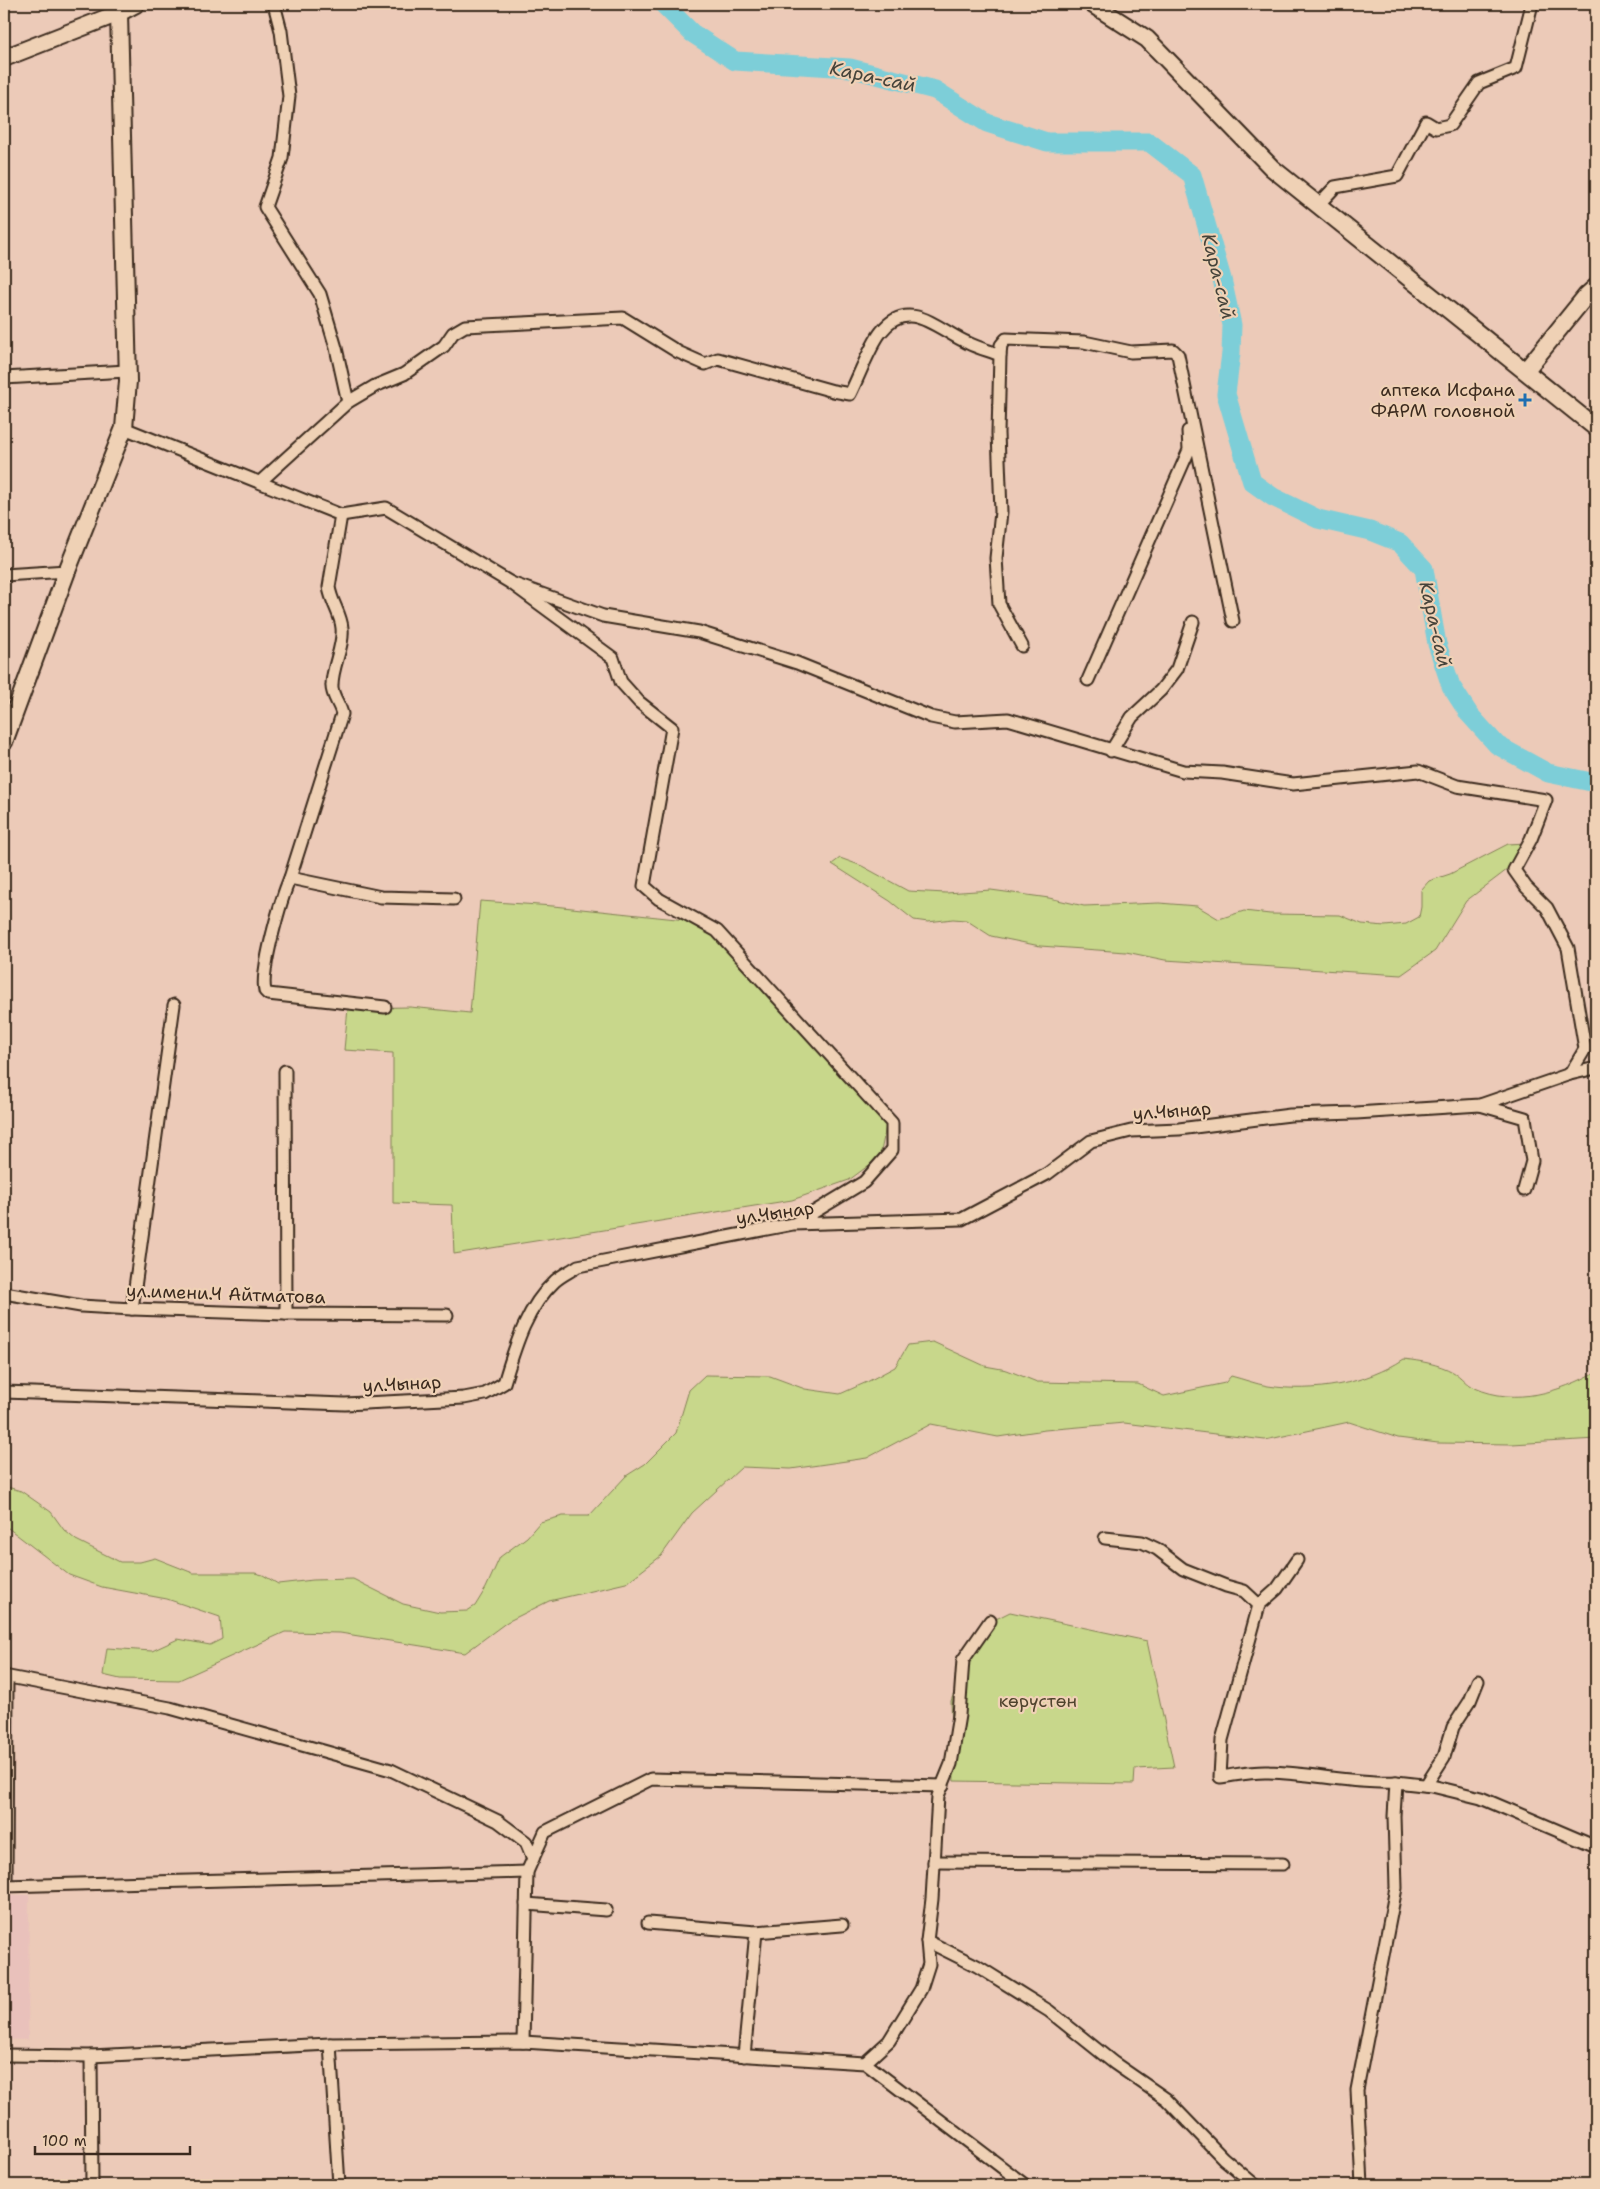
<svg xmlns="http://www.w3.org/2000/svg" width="1600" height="2189" viewBox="0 0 1600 2189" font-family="'Shantell Sans',sans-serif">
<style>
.built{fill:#e9c1bb}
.green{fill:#c8d78b;stroke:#828054}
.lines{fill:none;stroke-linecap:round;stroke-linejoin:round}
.river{stroke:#7dced8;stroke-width:19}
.street-casing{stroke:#3b2a1e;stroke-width:15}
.secondary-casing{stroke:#3b2a1e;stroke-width:20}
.street{stroke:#efd1b5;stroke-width:11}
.secondary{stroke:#efd1b5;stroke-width:16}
.poi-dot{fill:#1f6fb2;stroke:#efd1b5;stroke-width:2}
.labels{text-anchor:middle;stroke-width:4.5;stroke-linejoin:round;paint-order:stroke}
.poi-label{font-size:18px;fill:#3b2a1e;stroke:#efd1b5;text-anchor:end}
.street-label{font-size:18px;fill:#3b2a1e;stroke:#efd1b5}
.park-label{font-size:18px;fill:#50442e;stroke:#efd1b5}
.water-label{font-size:19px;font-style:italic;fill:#45433a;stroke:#efd1b5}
</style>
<rect width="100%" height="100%" fill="#eccab8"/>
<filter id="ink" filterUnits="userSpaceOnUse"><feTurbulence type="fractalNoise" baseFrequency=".02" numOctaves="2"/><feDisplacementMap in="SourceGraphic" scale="10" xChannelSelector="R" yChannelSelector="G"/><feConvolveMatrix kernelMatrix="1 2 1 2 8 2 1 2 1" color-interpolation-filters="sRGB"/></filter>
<g filter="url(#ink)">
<path class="built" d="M4,1895h25l-1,145 -24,-1z"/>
<g class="green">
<path d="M1526,843l-6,17 -54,41 -31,50 -34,24 -236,-15 -39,-8 -86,-6 -49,-10 -25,-16 -13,-1 -25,3 -14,-2 -24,-19 -58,-37 8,-6 22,8 46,25 38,2 45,-3 58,8 35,8 75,-3 38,3 22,13 25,-8 26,3 70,1 22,9 23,2 21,-2 13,-7 2,-10v-17l8,-9 21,-7 58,-30z"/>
<path d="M480,901l73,5 152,16 98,104 83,100 -6,31 -31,23 -57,20 -338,54 -2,-49 -59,-2v-150l-49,-3 4,-42 62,-1 60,6z"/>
<path d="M933,1342l52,24 22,4 30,12 101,2 26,12 61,-13 6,-7c12,3 25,8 37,10 46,7 98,-2 136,-27 16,2 35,5 49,13 8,4 13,13 22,16 40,18 85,4 121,-16v67l-84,5 -74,-1 -40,-5 -49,-16 -84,18 -141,-17 -79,7 -47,7 -67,-13 -64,34 -76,11 -49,-2 -50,46 -31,43 -35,27 -77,18 -42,21 -42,31 -125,-20 -55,-1 -106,48 -59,-1 -17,-4 4,-27 45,3 26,-12 32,6 12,-6 -2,-22 -53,-18 -65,-12 -33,-12 -61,-47 -4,-1v-41l17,5 30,21 13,18 12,10 44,22h20l15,-4 38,15h62l8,2 15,9 35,-4 40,-1 50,25 37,8 27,-1 8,-5 11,-18 14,-31 27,-20 13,-15 23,-6h26l37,-40 19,-12 31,-31 13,-43 16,-15 65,1 35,13 35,5 27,-12 28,-15 13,-22z"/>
<path d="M1010,1612l137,29 27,126 -39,2 -1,15 -180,-3 -3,-80 27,-73z"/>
</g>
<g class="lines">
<path class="river" d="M663,4l29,29 43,28 115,7 85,22 52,33 60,19h102l43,33 30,104 10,46 -1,28 -5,41 26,88 21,15 45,22 52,12 30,12 24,26 13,75 14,42 18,28 28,31 51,28 48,10"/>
<g class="street-casing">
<g id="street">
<path d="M274,4l7,27 8,65 -7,62 -17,49 55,87 16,54 12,54"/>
<path d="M1318,205l17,-18 62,-11 29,-54 10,6 14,-3 29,-42 37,-15 16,-64"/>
<path d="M1000,355l1,-10 5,-6 78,3 47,10 42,-2 5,5 55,266"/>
<path d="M4,378l123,-7"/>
<path d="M124,428l217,87 45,-7 125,75 102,75 8,24 18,20 33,26 -28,158 15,13 58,32 175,192v27l-28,32 -68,41"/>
<path d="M260,482l88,-80 27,-16 29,-12 40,-28 9,-13 12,-7 158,-8 55,34 27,12 13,-5 115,32 17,3c8,-16 21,-50 31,-62 28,-36 57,-2 87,11 10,5 22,8 32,12l-2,78 3,79 -5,46 3,46 23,42"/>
<path d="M4,575l63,-4"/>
<path d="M511,583l92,33 96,16 98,31 134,54 24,5 53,-3 175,52 39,2 71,11 125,-13 39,15 89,14 -15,39 -17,31 12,17 21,21 21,40 17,101 -15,25"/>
<path d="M1088,680l101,-230 -1,-19"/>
<path d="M1111,751l21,-34 29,-27 16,-21 16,-47"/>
<path d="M290,878l52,-164c-2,-10 -11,-19 -10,-29 0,-19 12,-38 10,-57 -1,-14 -11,-26 -13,-41l12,-72"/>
<path d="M385,1007l-117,-13 -3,-3c-5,-20 16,-92 25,-113l91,19 73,2"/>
<path d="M285,1071l1,243"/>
<path d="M1480,1105l45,13 7,43 -8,29"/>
<path d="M4,1293l77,13 51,3 154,5 161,1"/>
<path d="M132,1309l42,-304"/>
<path d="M4,1392l341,12 119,-6 21,-4 19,-11c11,-36 22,-75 51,-102 7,-6 16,-10 23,-15l215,-42 169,-5 85,-45 44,-33 40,-10 48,-2 111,-14 66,-2 124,-8 90,-31 26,-6"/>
<path d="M1105,1538l37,4 15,7 26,20 43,17 18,5 15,14"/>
<path d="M1297,1560l-20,29 -18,16 -37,135 -2,37c16,-2 33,-6 49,-5 43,1 85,12 127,10"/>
<path d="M4,1676l166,32 221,62 107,51 28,21 7,17"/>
<path d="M1426,1785l18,-28 9,-30 17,-26 8,-20"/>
<path d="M934,1862l349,2"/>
<path d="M4,1886l523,-14"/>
<path d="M6,1886l1,-209"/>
<path d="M526,1904l80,6"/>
<path d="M648,1923l108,9 -12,124"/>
<path d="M756,1932l86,-7"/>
<path d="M927,1941l50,25 72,45 65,52 52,36 57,59 32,27"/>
<path d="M523,2042l4,-170 18,-40 106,-53 292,7"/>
<path d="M330,2044l9,141"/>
<path d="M4,2055l87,1 239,-12 193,-2 342,21 160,122"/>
<path d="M91,2056l1,129"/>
<path d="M865,2063l24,-22 32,-52 8,-25 -2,-23 5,-42 6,-103 13,-32 8,-49 4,-55 27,-39"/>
<path d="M1362,2185l-5,-95 39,-202 -2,-72 2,-34 36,4 49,12 115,49"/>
</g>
</g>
<g class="secondary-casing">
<g id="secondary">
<path d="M1092,4l55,35 125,129 324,260"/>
<path d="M4,58l115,-45 17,-9"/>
<path d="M1526,370l60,-74 10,-9"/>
<path d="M4,742l63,-171 57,-143 4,-47 -9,-368"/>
</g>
</g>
<use href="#street" class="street"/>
<use href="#secondary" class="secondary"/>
</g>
</g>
<path class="poi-dot" d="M1522.5 392.5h5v5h5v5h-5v5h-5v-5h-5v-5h5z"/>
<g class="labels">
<g class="poi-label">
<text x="1515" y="396">аптека Исфана<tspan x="1515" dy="21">ФАРМ головной</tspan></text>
</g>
<g class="street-label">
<text transform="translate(1172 1111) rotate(-4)" y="6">ул.Чынар</text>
<text transform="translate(775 1213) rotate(-8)" y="6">ул.Чынар</text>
<text transform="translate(226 1294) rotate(2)" y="6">ул.имени.Ч Айтматова</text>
<text transform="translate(402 1384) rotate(-3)" y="6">ул.Чынар</text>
</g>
<g class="park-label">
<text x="1038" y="1707">көрүстөн</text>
</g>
<g class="water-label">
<text transform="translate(873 76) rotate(12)" y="7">Кара-сай</text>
<text transform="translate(1219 276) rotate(76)" y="7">Кара-сай</text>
<text transform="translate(1436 624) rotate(77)" y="7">Кара-сай</text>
</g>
</g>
<rect width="1600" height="2189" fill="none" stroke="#efd1b5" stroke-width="20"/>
<rect x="10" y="10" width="1580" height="2169" fill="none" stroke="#3b2a1e" stroke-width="2" filter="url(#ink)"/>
<path d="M35 2146v8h155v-8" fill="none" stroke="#3b2a1e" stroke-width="2.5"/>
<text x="42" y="2146" font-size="15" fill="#3b2a1e" stroke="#efd1b5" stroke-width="4" paint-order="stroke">100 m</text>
</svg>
